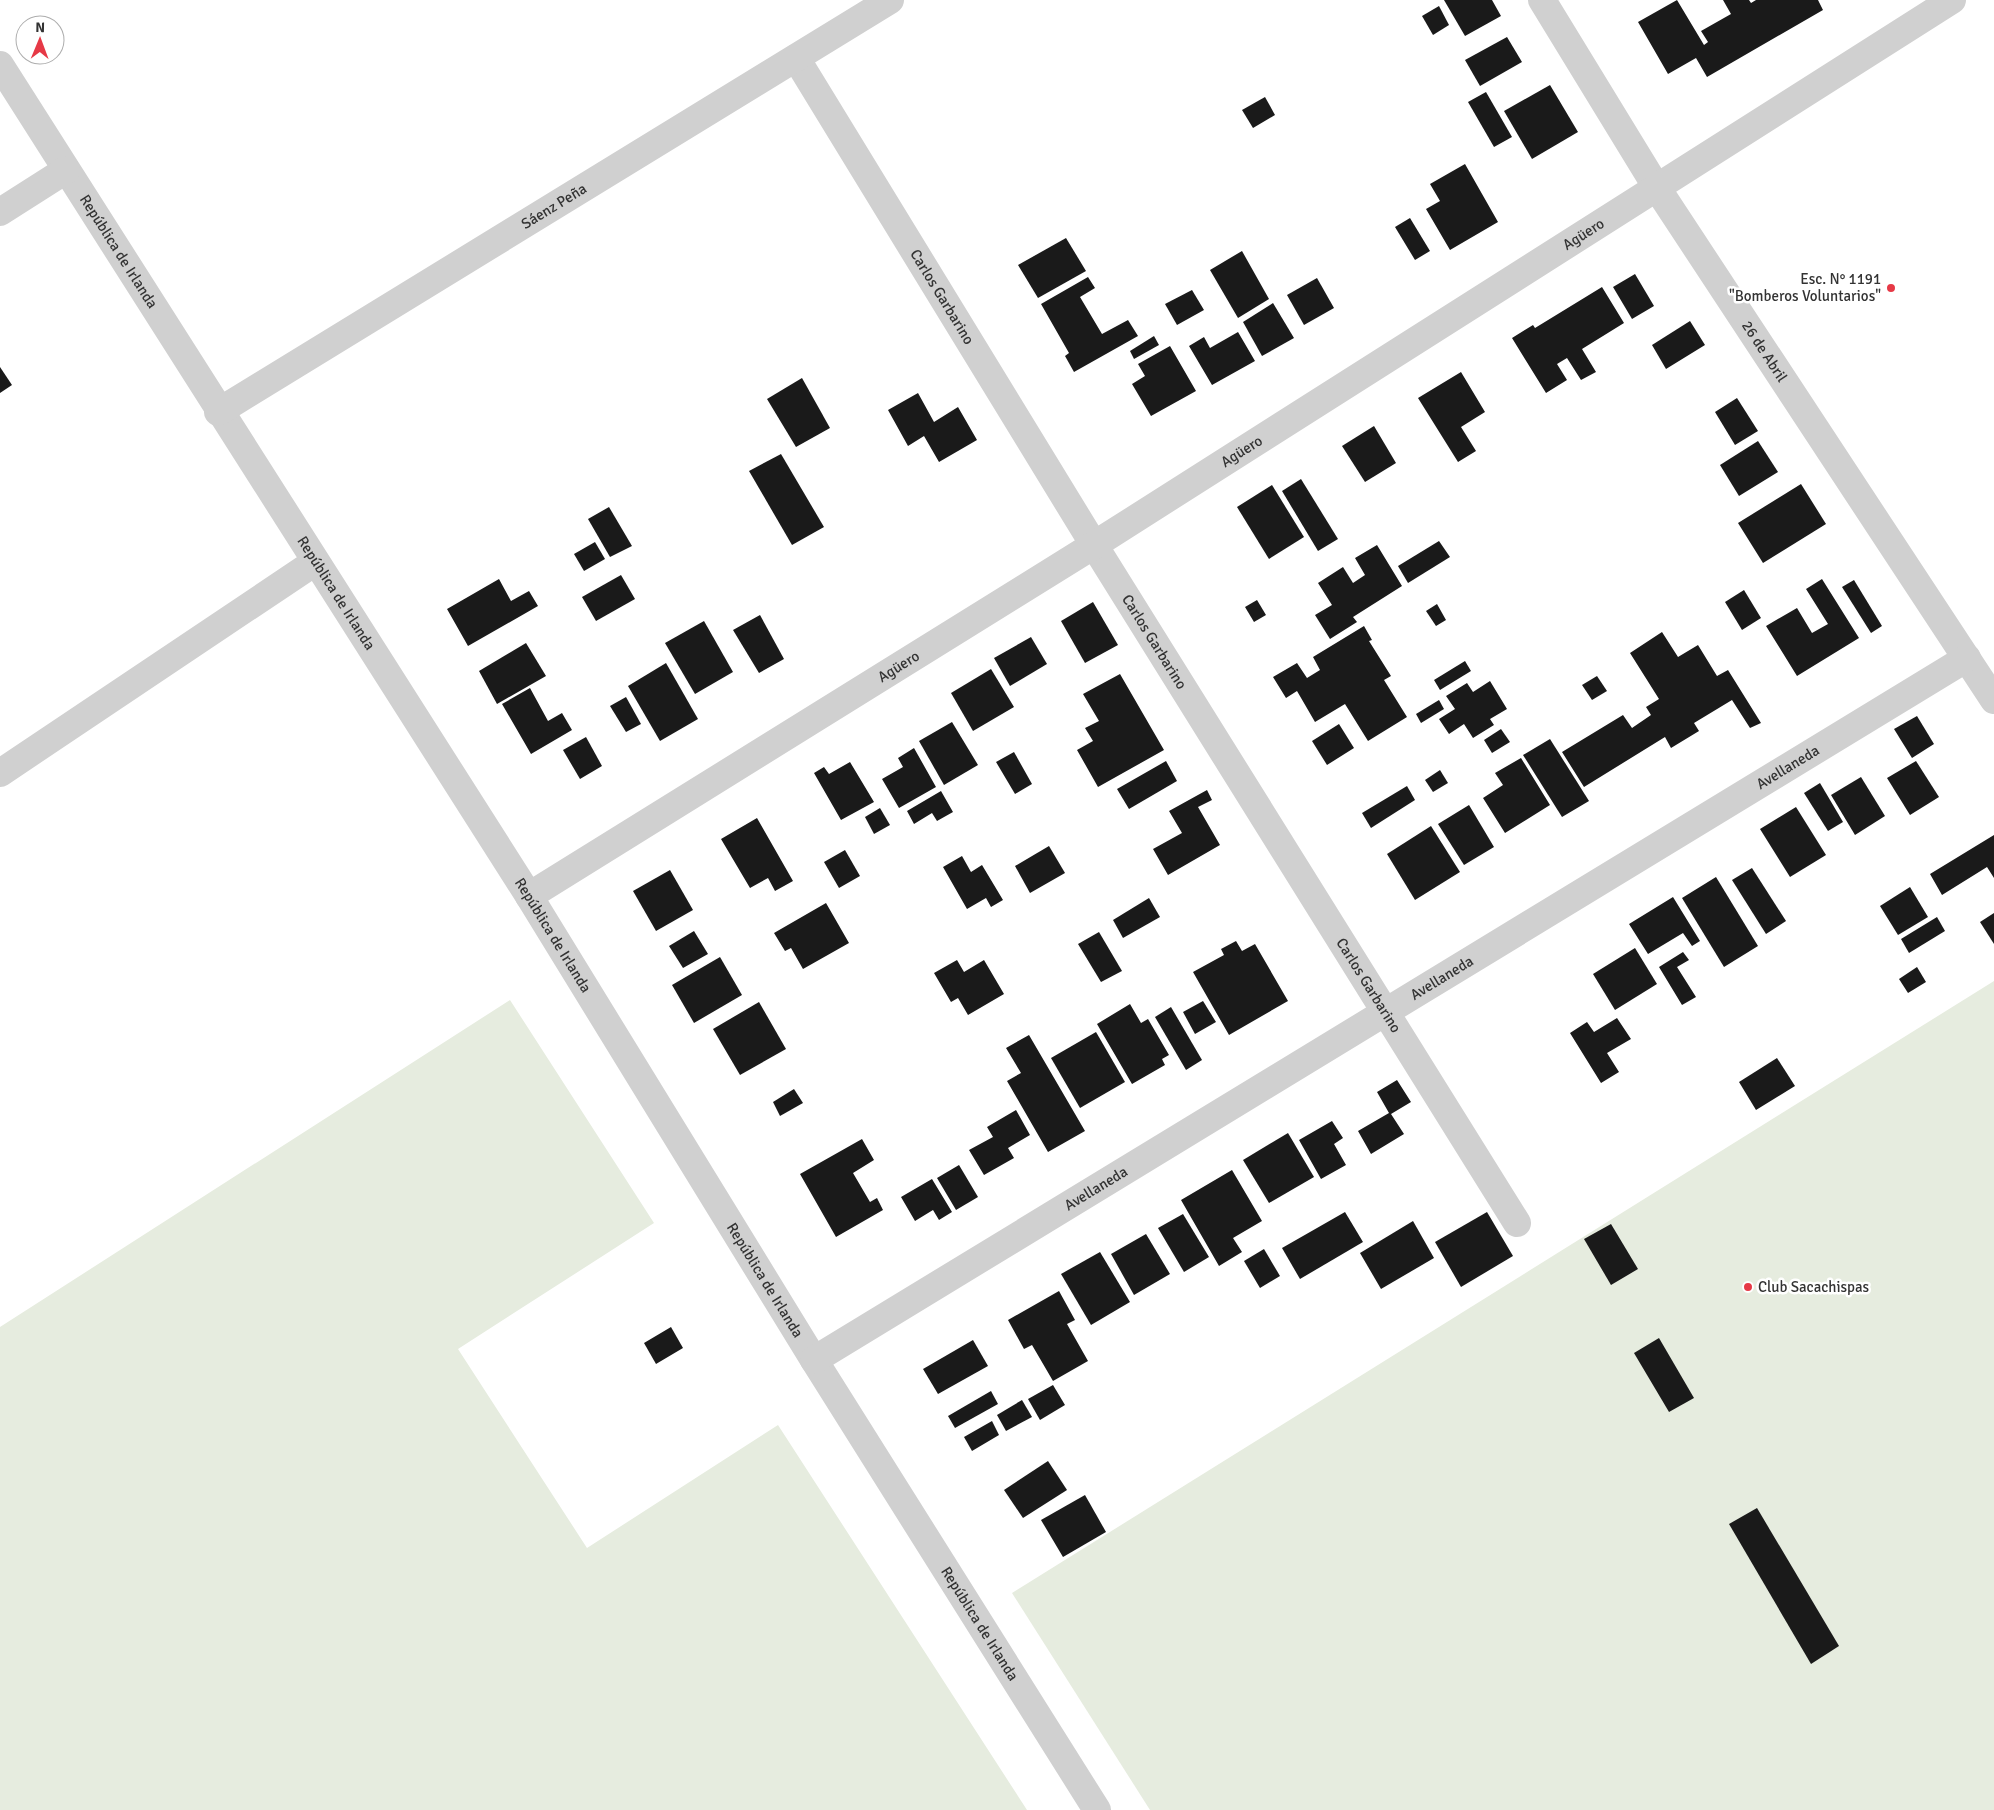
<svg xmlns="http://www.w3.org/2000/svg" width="1994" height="1810" viewBox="0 0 1994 1810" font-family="Signika,sans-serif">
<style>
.green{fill:#e6ecdf}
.building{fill:#1a1a1a}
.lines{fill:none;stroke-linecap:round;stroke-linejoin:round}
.minor{stroke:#d0d0d0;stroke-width:28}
.poi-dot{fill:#e63946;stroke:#fff;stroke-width:2}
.labels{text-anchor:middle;stroke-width:5;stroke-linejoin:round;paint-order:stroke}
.street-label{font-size:15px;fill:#333;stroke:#fff}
.poi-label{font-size:15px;fill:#333;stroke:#fff;text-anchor:end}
</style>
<rect width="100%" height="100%" fill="#fff"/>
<g class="green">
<path d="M1994,981v829h-844l-138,-217z"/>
<path d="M510,1000l144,223 -196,126 129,199 191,-123 249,385h-1027v-483z"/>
</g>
<g class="building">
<path d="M1444,0h48l9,16 -36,20z"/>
<path d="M1677,0l27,45 4,-3 -7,-11 30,-17 -8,-14h26l2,3 5,-3h62l5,10 -116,67 -11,-19 -28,16 -30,-52z"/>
<path d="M1439,6l10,19 -16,10 -11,-19z"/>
<path d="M1507,37l15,25 -42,24 -15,-26z"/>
<path d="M1550,85l28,47 -46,27 -28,-48z"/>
<path d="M1486,92l26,45 -18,10 -26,-45z"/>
<path d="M1265,97l10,18 -22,13 -11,-18z"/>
<path d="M1465,164l33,58 -48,28 -24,-41 14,-8 -10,-17z"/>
<path d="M1410,218l20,33 -15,9 -20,-33z"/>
<path d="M1066,238l20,33 -48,27 -20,-33z"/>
<path d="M1242,251l27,48 -31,19 -28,-48z"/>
<path d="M1635,274l19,32 -22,13 -19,-32z"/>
<path d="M1088,277l7,11 -15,9 22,37 26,-14 10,16 -64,36 -9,-16 4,-3 -28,-49z"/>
<path d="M1317,278l17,30 -30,17 -17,-30z"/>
<path d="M1602,287l22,36 -42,26 14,23 -15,8 -14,-22 -10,6 10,16 -21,13 -34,-55 21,-13 2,3z"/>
<path d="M1192,290l12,20 -27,15 -12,-21z"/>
<path d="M1273,303l21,35 -32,18 -19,-34z"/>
<path d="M1690,321l15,24 -39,24 -14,-24z"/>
<path d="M1238,332l17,29 -43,24 -23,-39 15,-9 6,11z"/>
<path d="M1154,336l5,9 -25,14 -4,-8z"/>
<path d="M1170,346l26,45 -45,25 -19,-32 13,-8 -7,-12z"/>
<path d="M0,367l12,18 -12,8z"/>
<path d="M1461,372l24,40 -24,15 15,24 -18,11 -40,-64z"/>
<path d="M802,378l28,50 -34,19 -29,-48z"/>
<path d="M918,393l16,29 24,-15 19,33 -38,22 -15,-26 -16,10 -20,-36z"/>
<path d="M1737,398l21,33 -23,14 -20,-33z"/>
<path d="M1374,426l22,37 -31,19 -23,-36z"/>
<path d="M1758,441l20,31 -39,24 -19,-31z"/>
<path d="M781,454l43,73 -32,18 -43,-74z"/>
<path d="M1301,479l37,60 -20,12 -36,-60z"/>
<path d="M1801,484l25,40 -63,39 -25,-40z"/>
<path d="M1272,485l32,52 -35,22 -32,-52z"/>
<path d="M609,507l23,39 -22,11 -22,-38z"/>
<path d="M1439,541l11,16 -42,26 -10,-17z"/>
<path d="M595,542l10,17 -21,12 -10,-17z"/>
<path d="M1377,545l25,41 -49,31 4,5 -27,17 -15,-24 17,-10 -14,-22 25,-16 10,16 12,-8 -10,-17z"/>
<path d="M621,575l14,24 -39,22 -14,-24z"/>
<path d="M499,579l12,22 18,-10 9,15 -70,40 -21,-37z"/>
<path d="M1822,579l37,59 -62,38 -31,-50 31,-18 15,25 16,-9 -22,-35z"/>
<path d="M1854,580l28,46 -11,7 -29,-46z"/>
<path d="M1744,590l17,28 -19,12 -17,-28z"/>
<path d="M1257,600l9,15 -12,7 -9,-15z"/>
<path d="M1093,602l25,43 -33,18 -24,-42z"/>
<path d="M1437,604l9,16 -10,6 -10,-15z"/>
<path d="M760,615l24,44 -25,14 -26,-43z"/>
<path d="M704,621l29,51 -38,22 -30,-51z"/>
<path d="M1364,626l8,14 -3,1 22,35 -7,4 23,37 -39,24 -23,-37 -30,18 -18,-31 -11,7 -13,-21 24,-14 10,15 13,-8 -7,-13z"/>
<path d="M1662,632l16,25 20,-12 19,31 11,-6 33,53 -11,5 -18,-28 -38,23 5,8 -28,17 -6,-11 -81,50 -22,-35 61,-37 9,13 19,-13 -5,-8 13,-8 -29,-46z"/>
<path d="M1031,637l16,27 -37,22 -16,-28z"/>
<path d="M526,643l20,33 -49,28 -18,-33z"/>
<path d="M1465,661l6,10 -31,19 -6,-10z"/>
<path d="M666,663l32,56 -38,22 -32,-55z"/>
<path d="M991,669l23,38 -41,24 -22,-38z"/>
<path d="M1120,674l44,76 -66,37 -21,-37 16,-9 -8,-13 14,-7 -16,-27z"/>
<path d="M1597,676l10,15 -15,9 -10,-15z"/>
<path d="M1490,681l17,28 -17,10 4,6 -21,13 -9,-14 -15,10 -10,-15 16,-10 -9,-13 21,-13 6,9z"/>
<path d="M530,688l18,33 14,-8 10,17 -41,24 -29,-50z"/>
<path d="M626,697l15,27 -15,8 -16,-26z"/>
<path d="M1439,700l5,9 -23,14 -5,-9z"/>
<path d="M1917,716l17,28 -22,14 -18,-29z"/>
<path d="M952,722l26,43 -34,20 -25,-44z"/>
<path d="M1339,724l15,24 -27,17 -15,-24z"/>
<path d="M1501,729l9,13 -18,11 -8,-13z"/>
<path d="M586,737l16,29 -22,13 -17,-29z"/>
<path d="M1550,739l39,62 -27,16 -39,-62z"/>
<path d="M914,748l22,39 -37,21 -17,-29 21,-12 -5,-9z"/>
<path d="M1014,752l18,32 -17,10 -19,-32z"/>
<path d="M1521,758l29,47 -45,28 -22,-35 20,-13 -8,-12z"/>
<path d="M1166,761l11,20 -48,28 -12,-20z"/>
<path d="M1916,761l23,36 -29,18 -23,-37z"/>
<path d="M850,762l24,40 -33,18 -27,-47 10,-6 5,7z"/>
<path d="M1440,770l8,13 -15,9 -8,-12z"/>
<path d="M1861,777l24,39 -30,19 -24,-40z"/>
<path d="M1820,783l23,39 -15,9 -24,-38z"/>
<path d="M1407,786l8,14 -44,28 -9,-15z"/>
<path d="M1207,790l5,10 -14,7 22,38 -52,30 -15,-26 29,-16 -13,-22z"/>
<path d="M941,791l12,21 -16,9 -5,-8 -18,11 -7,-13z"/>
<path d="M1469,805l25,42 -30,18 -26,-41z"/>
<path d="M1796,807l30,48 -36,22 -30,-48z"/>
<path d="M880,808l10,17 -16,9 -9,-17z"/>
<path d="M757,818l36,63 -18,10 -7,-13 -18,10 -29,-49z"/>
<path d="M1431,826l29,46 -45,28 -28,-46z"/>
<path d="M1994,835v43l-7,-11 -45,28 -12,-21z"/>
<path d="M1049,846l16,27 -35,20 -15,-27z"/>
<path d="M845,850l15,26 -21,12 -15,-26z"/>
<path d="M962,856l9,16 11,-7 21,35 -12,7 -5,-9 -19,11 -24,-42z"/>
<path d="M1752,868l34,53 -20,13 -34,-54z"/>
<path d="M670,870l23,40 -37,21 -23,-40z"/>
<path d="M1716,877l42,69 -34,21 -42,-69z"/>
<path d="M1910,887l18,30 -30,18 -18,-29z"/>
<path d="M1673,897l27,44 -8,5 -9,-13 -35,21 -19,-30z"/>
<path d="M1149,898l11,19 -37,21 -10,-18z"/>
<path d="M826,903l23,40 -46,26 -12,-21 -6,3 -11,-18z"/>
<path d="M1994,913v31l-14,-22z"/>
<path d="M1937,917l8,14 -36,22 -8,-14z"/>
<path d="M694,931l14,23 -25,14 -14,-22z"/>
<path d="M1099,932l23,39 -21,11 -23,-38z"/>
<path d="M1236,941l6,10 13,-7 33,57 -59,34 -36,-63 31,-17 -3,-6z"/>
<path d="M1635,948l22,36 -42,26 -22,-36z"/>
<path d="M1683,952l6,8 -12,7 19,30 -14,8 -23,-38z"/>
<path d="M720,957l22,38 -48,28 -22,-38z"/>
<path d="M957,960l7,12 20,-12 20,34 -36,21 -10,-17 -7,4 -17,-29z"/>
<path d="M1917,967l9,15 -18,11 -9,-14z"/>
<path d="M1203,1001l13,21 -21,12 -12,-22z"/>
<path d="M759,1002l27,47 -46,26 -27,-46z"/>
<path d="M1130,1004l11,19 7,-4 21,36 -7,4 3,6 -33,19 -35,-60z"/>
<path d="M1171,1007l31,53 -16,10 -31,-53z"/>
<path d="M1617,1018l14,21 -24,14 12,19 -18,11 -31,-50 17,-11 7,10z"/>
<path d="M1096,1032l29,50 -45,26 -29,-50z"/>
<path d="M1029,1035l56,96 -37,21 -41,-71 14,-8 -15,-25z"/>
<path d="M1777,1058l18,28 -39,24 -17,-28z"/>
<path d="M1397,1080l14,22 -20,12 13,20 -33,20 -13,-23 31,-18 -12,-21z"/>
<path d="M794,1089l9,14 -23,13 -7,-14z"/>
<path d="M1016,1110l14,25 -22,13 6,10 -30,17 -15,-25 24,-13 -6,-10z"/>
<path d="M1332,1121l11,17 -9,6 12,21 -25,14 -22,-39z"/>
<path d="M1288,1133l26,44 -45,26 -26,-43z"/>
<path d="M862,1139l12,21 -21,13 17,29 7,-4 6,12 -47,27 -36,-63z"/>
<path d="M959,1165l19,32 -22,13 -19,-32z"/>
<path d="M1232,1170l30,51 -29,17 9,14 -23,14 -38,-66z"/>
<path d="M932,1179l20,33 -13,8 -6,-10 -18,11 -14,-24z"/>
<path d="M1345,1212l18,30 -63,37 -18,-31z"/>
<path d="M1487,1212l26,44 -52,31 -26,-45z"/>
<path d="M1183,1214l26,43 -25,15 -26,-44z"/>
<path d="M1413,1221l21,37 -53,31 -21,-36z"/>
<path d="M1611,1224l27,45 -27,16 -27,-46z"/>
<path d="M1146,1234l24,40 -36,21 -23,-41z"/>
<path d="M1264,1249l16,27 -20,12 -16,-27z"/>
<path d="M1100,1252l30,50 -39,23 -30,-51z"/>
<path d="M1059,1291l16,29 -8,4 21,37 -35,20 -21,-36 -8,4 -16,-29z"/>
<path d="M671,1327l12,21 -27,16 -12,-21z"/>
<path d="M1659,1338l35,60 -25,14 -35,-59z"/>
<path d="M973,1340l15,26 -50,28 -15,-25z"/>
<path d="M1053,1385l12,20 -25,15 -12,-21z"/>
<path d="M991,1391l7,13 -43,24 -7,-12z"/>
<path d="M1022,1400l10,17 -26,14 -9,-16z"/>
<path d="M992,1421l7,14 -27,16 -8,-14z"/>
<path d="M1048,1461l19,29 -44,28 -19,-28z"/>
<path d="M1085,1495l21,37 -43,25 -22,-37z"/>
<path d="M1757,1508l82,138 -28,18 -82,-140z"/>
</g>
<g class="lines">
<g class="minor">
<path id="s1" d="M1542,0l115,188 337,512"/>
<path id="s2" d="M796,58l298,487 423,678"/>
<path id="s3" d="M0,65l529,831 285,464 283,450"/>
<path d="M0,212l66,-42"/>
<path id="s4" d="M218,412l672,-412"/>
<path d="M0,773l315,-211"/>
<path id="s5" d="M529,896l565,-351 858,-545"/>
<path id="s6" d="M814,1360l1153,-702"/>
</g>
</g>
<g class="poi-dot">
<circle cx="1891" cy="288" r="5"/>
<circle cx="1748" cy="1287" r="5"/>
</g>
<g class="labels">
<g class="street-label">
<text dy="5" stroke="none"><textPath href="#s4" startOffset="394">Sáenz Peña</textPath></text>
<text dy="5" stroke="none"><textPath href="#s5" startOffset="1245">Agüero</textPath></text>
<text dy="5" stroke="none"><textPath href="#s3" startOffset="221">República de Irlanda</textPath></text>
<text dy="5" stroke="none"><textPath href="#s2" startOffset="280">Carlos Garbarino</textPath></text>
<text dy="5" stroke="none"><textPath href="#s1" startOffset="416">26 de Abril</textPath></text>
<text dy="5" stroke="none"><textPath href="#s5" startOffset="840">Agüero</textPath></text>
<text dy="5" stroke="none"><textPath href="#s3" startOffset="626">República de Irlanda</textPath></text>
<text dy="5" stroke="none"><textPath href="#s2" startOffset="685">Carlos Garbarino</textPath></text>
<text dy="5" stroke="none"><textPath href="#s5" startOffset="435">Agüero</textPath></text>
<text dy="5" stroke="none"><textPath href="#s6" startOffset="1140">Avellaneda</textPath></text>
<text dy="5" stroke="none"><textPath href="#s3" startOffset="1031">República de Irlanda</textPath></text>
<text dy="5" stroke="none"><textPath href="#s6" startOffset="735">Avellaneda</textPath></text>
<text dy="5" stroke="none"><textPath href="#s2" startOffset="1090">Carlos Garbarino</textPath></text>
<text dy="5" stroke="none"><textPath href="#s6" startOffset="330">Avellaneda</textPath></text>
<text dy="5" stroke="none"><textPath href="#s3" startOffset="1436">República de Irlanda</textPath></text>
<text dy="5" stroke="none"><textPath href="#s3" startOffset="1841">República de Irlanda</textPath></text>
</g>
<g class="poi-label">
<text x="1881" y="284">Esc. N° 1191<tspan x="1881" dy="17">"Bomberos Voluntarios"</tspan></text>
<text x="1758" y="1292" text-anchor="start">Club Sacachispas</text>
</g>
</g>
<g transform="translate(40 40) rotate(1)"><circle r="24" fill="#ffffff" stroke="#adadad"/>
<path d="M0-4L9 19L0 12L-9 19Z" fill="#e63946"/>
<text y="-8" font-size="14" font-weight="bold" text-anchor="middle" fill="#333333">N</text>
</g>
</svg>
